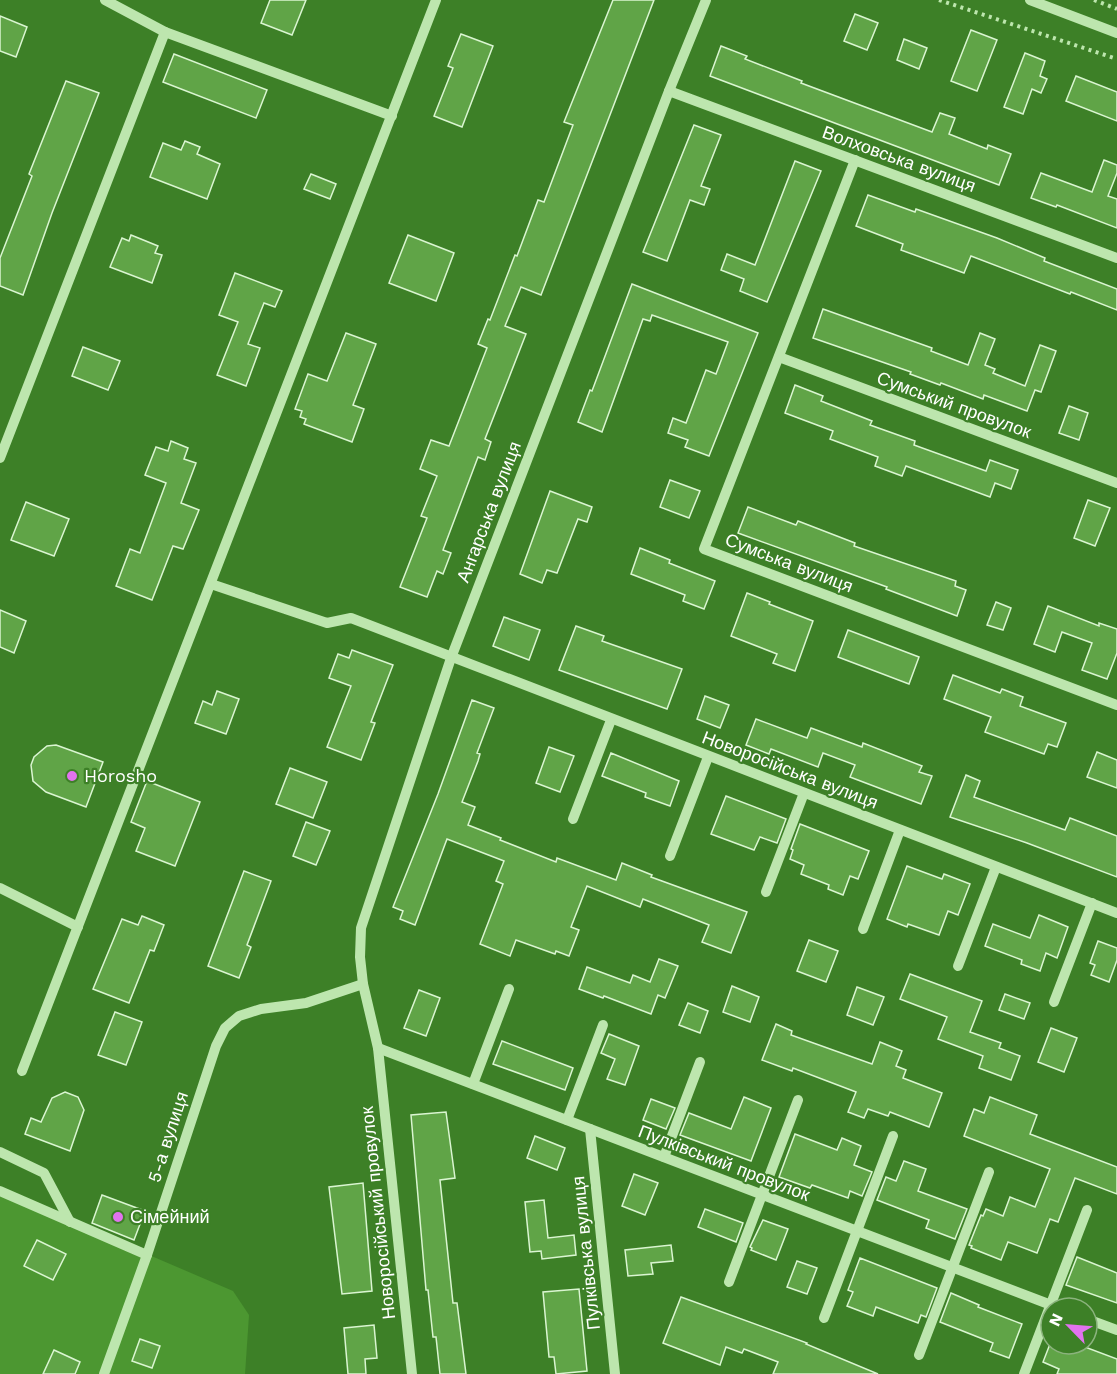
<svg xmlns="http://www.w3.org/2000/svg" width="1117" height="1374" viewBox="0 0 1117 1374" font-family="'Work Sans',sans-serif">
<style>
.green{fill:#4c9731}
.building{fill:#60a447;stroke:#daf5d1;stroke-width:1.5}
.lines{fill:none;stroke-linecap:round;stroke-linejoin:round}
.path{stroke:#bde6ae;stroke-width:4;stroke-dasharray:3 4.5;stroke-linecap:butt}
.minor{stroke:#bde6ae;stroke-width:10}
.poi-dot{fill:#e173ee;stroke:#3d8027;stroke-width:2}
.labels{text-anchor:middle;stroke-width:4.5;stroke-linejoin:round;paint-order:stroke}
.street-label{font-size:18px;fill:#fff;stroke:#3d8027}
.poi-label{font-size:18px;fill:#fff;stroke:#3d8027;text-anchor:start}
</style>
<rect width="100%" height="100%" fill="#3d8027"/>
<path class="green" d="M0,1191l233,100 16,24 -4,59h-245z"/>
<g class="building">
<path d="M270,0h36l-14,35 -31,-12z"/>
<path d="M613,0h41l-113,295 -20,-8 -16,39 21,8 -41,105 6,3 -6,18 -7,-3 -35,93 8,3 -8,21 -6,-3 -10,26 -27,-10 27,-69 -6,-2 16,-40 -17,-7 11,-29 18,6 7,-18 31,-80 -9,-4 10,-25 2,1 25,-65 2,1 21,-56 6,2 29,-77 -9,-3z"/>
<path d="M855,14l23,9 -11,27 -23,-9z"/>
<path d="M0,16l27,11 -11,30 -16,-6z"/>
<path d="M971,30l26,10 -20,51 -26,-10z"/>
<path d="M461,34l32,12 -31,81 -28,-11 19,-48 -5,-2z"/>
<path d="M904,39l23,9 -8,21 -22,-9z"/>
<path d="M721,46l26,10 -2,3 57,22 -1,2 131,49 8,-19 15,5 -6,16 38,15 1,-4 23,9 -12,31 -289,-109z"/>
<path d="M1025,53l20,8 -5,15 7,3 -6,14 -9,-4 -9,25 -19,-7z"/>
<path d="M174,54l93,36 -11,28 -93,-36z"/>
<path d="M1076,76l41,16v29l-51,-20z"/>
<path d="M66,81l33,12 -47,120 -29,82 -23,-9v-28l32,-82 -3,-2z"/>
<path d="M694,125l27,10 -20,51 9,3 -6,16 -14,-5 -23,61 -24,-9z"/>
<path d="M185,141l15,6 -3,7 23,10 -13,35 -57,-22 13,-34 18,7z"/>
<path d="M1104,160l13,5v8l-9,23 9,3v29l-60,-23 -1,2 -25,-9 10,-25 51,19z"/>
<path d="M795,161l26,10 -54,131 -27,-11 4,-12 -23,-9 6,-16 28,11z"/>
<path d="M311,174l25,10 -6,15 -26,-10z"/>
<path d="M868,195l47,17 1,-3 81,29 48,20 -1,3 73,28v21l-46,-18 -1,2 -99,-38 -7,17 -63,-23 2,-6 -47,-18z"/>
<path d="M131,235l27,11 -3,7 7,2 -10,28 -42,-16 12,-29 7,3z"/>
<path d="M408,235l46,18 -18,48 -47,-18z"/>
<path d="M235,273l47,18 -7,16 -11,-4 -16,41 12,4 -14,38 -29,-11 21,-53 -19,-7z"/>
<path d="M632,284l126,49 -49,123 -24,-9 3,-7 -20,-7 5,-15 13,5 20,-53 10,4 12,-32 -76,-27 -2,6 -7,-2 -41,113 -24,-10 12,-32 2,1z"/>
<path d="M823,309l109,39 -1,3 37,14 12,-32 15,6 -10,26 10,4 -2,4 32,13 15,-41 16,6 -15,41 -6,-2 -8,21 -43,-16 -1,4 -42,-16 -1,2 -30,-11 1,-2 -98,-34z"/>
<path d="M346,333l30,11 -23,61 11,4 -12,33 -48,-18 2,-5 -6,-2 2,-6 -7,-2 13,-35 19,7z"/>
<path d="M83,347l37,14 -12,29 -36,-14z"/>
<path d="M795,385l28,11 -2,5 51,20 -2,4 45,16 -1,4 72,26 4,-11 28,10 -7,19 -16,-6 -5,14 -84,-31 -4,10 -27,-10 3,-9 -48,-18 3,-8 -48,-18z"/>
<path d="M1069,406l19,7 -9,27 -20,-7z"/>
<path d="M171,441l17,7 -4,11 12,4 -15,40 18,7 -16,39 -10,-3 -21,54 -36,-14 14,-37 10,4 26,-70 -21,-8 11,-28 12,4z"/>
<path d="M670,480l30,11 -11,27 -29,-11z"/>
<path d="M550,491l42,16 -5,15 -9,-3 -21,54 -10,-3 -5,13 -22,-9z"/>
<path d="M1088,500l22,8 -15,38 -21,-8z"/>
<path d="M26,502l43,17 -15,37 -43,-16z"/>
<path d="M748,507l48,18 2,-4 57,22 -1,3 102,35 -1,5 11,4 -9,26 -71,-27 1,-2 -149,-54z"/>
<path d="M640,548l30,12 -1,3 46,18 -11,28 -21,-8 2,-6 -54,-21z"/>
<path d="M747,593l23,9 -1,2 44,17 -18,50 -22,-8 4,-9 -46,-18z"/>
<path d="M996,602l15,6 -8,22 -16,-5z"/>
<path d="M1048,606l51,20v-3l18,6v24l-10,26 -25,-9 10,-27 -30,-11 -7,20 -21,-8z"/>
<path d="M0,610l26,11 -12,32 -14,-6z"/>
<path d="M504,617l36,13 -11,30 -36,-14z"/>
<path d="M576,626l28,10 -2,5 80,28 -15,40 -108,-39z"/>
<path d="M848,630l71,27 -10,27 -71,-27z"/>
<path d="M352,650l41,15 -22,57 4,1 -14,37 -34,-13 24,-61 -22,-8 9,-24 11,4z"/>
<path d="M953,675l47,18 2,-4 21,8 -3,9 46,17 -9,24 -9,-3 -4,10 -59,-22 6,-15 -47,-18z"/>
<path d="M217,691l22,8 -13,35 -31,-11 8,-22 9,4z"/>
<path d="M705,696l24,9 -9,23 -23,-9z"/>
<path d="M472,700l22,8 -17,45 3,1 -2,7 -16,41 13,5 -7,18 33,13 -1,2 56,22 1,-4 59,22 6,-17 30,12 -1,2 96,35 -16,41 -29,-11 7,-17 -66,-26 -3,8 -53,-21 -16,41 8,3 -10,26 -13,-5 -1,3 -39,-14 -6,16 -30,-12 23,-60 -7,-3 8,-20 -57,-22 -32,86 -15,-6 3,-8 -10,-4 45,-113z"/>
<path d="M756,719l51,19 4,-10 51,19 1,-4 59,23 -3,6 13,4 -11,28 -71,-27 5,-12 -32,-12 -5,14 -47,-18 -2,5 -23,-9z"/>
<path d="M56,745l47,17 -17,45 -40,-15 -13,-11 -2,-16 3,-8 13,-11z"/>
<path d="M549,747l25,9 -14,36 -24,-9z"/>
<path d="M1097,752l20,8v28l-30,-11z"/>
<path d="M611,753l68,28 -9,25 -25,-9 1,-4 -44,-17z"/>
<path d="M290,768l37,14 -14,36 -37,-14z"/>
<path d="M966,775l14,6 -6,16 91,33 5,-12 47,18v41l-90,-34 -77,-26z"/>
<path d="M147,781l53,21 -25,64 -39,-15 9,-23 -14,-6z"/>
<path d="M726,796l60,23 -9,24 -17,-6 -6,13 -43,-16z"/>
<path d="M306,822l24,9 -14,34 -23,-9z"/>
<path d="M800,824l69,27 -11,28 -8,-3 -7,19 -15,-6 1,-4 -28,-11 3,-9 -14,-6 3,-9 -2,-1z"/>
<path d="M907,866l35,13 2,-5 26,10 -12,31 -10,-4 -9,24 -31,-11 -1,3 -20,-8z"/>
<path d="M244,871l27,10 -24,64 4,2 -12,31 -31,-12z"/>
<path d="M1039,915l29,12 -11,31 -11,-5 -6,18 -19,-7 1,-4 -37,-14 8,-22 37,14z"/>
<path d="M142,916l22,9 -10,26 -4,-1 -21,53 -36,-14 29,-70 16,6z"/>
<path d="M809,940l29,11 -12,31 -29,-11z"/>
<path d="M1098,941l19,7v12l-8,22 -18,-7 4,-10 -5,-2z"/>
<path d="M659,959l19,7 -13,32 -7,-3 -7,19 -47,-18 -1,2 -24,-9 8,-22 43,16 3,-8 17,7z"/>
<path d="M910,974l72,27 -12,31 31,11 -2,5 21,8 -9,24 -32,-12 4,-12 -45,-17 9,-22 -47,-18z"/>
<path d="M732,986l27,11 -9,25 -27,-10z"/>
<path d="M857,987l27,10 -11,28 -26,-10z"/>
<path d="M419,990l21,8 -14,38 -22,-8z"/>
<path d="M1005,994l25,9 -6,16 -25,-9z"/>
<path d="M688,1003l20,8 -8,22 -21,-8z"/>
<path d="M115,1012l27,10 -16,43 -28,-10z"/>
<path d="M776,1024l16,7 -1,4 81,29 8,-22 22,9 -6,15 10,4 -3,8 39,15 -13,34 -39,-15 -2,4 -20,-7 -4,9 -16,-6 8,-20 -63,-24 -1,3 -30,-11z"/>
<path d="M1051,1028l26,10 -13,34 -26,-10z"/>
<path d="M609,1034l30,12 -14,39 -18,-6 8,-20 -14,-6z"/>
<path d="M502,1041l71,27 -8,22 -72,-26z"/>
<path d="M65,1092l13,5 6,13 -14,41 -45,-17 6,-16 10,4 11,-24z"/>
<path d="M744,1097l27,11 -20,53 -71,-26 9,-22 42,16z"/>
<path d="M990,1097l47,18 -7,19 87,33v27l-42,-16 -17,44 -8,-3 -13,34 -29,-11 -7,18 -30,-12 1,-2 -3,-1 12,-30 2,1 3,-7 17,7 7,-19 25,10 15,-38 -86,-33 10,-27 10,4z"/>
<path d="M651,1099l24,9 -9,21 -23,-9z"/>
<path d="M446,1112l9,66 -15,2 13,123h4l9,71h-26l-4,-37h-3l-5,-47h-2l-15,-175z"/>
<path d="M795,1134l42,16 5,-12 19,8 -7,19 18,7 -10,24 -12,-5 -2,7 -36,-13 -2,3 -31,-11z"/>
<path d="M535,1136l30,12 -8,22 -30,-12z"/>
<path d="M904,1161l22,8 -8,22 49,18 -12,30 -29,-11 3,-8 -52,-20 9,-23 10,4z"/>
<path d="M634,1174l24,9 -13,32 -23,-9z"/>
<path d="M363,1183l9,108 -30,3 -13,-107z"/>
<path d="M102,1195l43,16 -11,29 -42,-17z"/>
<path d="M544,1200l4,38 26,-3 2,20 -34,4 -1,-8 -11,1 -5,-50z"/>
<path d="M705,1209l38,14 -7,19 -38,-15z"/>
<path d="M763,1220l25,9 -12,31 -25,-10 1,-2 -2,-1z"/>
<path d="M37,1240l29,14 -13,26 -29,-14z"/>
<path d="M671,1245l2,16 -22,2 2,11 -25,2 -3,-26z"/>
<path d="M1077,1257l40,16v30l-51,-18z"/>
<path d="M860,1258l77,30 -11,29 -5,-2 -3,8 -42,-16 -3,9 -26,-10 6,-14 -5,-2z"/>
<path d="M797,1261l20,7 -10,26 -20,-7z"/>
<path d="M579,1289l8,82 -31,3 -2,-17h-5l-6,-65z"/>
<path d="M951,1293l28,12 -1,2 44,17 -13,34 -19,-7 3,-8 -53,-21z"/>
<path d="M681,1297l126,46 -1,1 72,30h-105l5,-12 -34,-13 -2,4 -16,-6 -6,18 -57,-22z"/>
<path d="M374,1325l3,33 -12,1 1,15h-18l-4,-46z"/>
<path d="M140,1339l20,7 -8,22 -20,-7z"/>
<path d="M1050,1344h27l40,15v15h-60l2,-5 -16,-7z"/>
<path d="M54,1350l26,12 -5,12h-32z"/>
</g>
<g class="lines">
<g class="path">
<path d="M939,0l178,59"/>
<path d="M1094,0l23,9"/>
</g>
<g class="minor">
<path d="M105,0l60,32 227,84"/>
<path d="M1030,0l87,33"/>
<path d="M669,91l448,167"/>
<path d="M855,160l-151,389 413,156"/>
<path d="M779,357l338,126"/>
<path d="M0,458l165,-426"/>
<path d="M211,584l116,39 24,-5 766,295"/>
<path d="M573,819l38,-99"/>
<path d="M670,856l38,-99"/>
<path d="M0,888l78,39"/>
<path d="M766,892l38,-99"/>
<path d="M863,929l37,-99"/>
<path d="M958,966l38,-99"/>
<path d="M1054,1002l38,-99"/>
<path d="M378,1048l681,260"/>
<path d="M22,1071l414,-1071"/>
<path d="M473,1084l36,-95"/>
<path d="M567,1120l36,-95"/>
<path d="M590,1129l25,245"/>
<path d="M0,1152l44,21 26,49"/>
<path d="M664,1157l36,-95"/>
<path d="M0,1191l147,64"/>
<path d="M729,1282l69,-182"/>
<path d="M824,1318l69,-182"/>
<path d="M1087,1319l30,11"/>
<path d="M919,1355l70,-183"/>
<path d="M104,1374l43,-119 69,-209 9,-18 14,-12 22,-7 45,-6 57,-19"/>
<path d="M412,1374l-34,-326 -15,-64 -3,-27 1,-29 90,-270 218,-567 37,-91"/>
<path d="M1024,1374l63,-164"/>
</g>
</g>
<g class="poi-dot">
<circle cx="72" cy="776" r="6"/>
<circle cx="118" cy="1217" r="6"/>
</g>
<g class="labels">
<g class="street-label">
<text transform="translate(899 159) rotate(20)" y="6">Волховська вулиця</text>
<text transform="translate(954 405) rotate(20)" y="6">Сумський провулок</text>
<text transform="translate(489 512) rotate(-69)" y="6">Ангарська вулиця</text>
<text transform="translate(789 563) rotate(21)" y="6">Сумська вулиця</text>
<text transform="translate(790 770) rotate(21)" y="6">Новоросійська вулиця</text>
<text transform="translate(168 1137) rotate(-72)" y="6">5-а вулиця</text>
<text transform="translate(724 1163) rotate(21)" y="6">Пулківський провулок</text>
<text transform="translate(378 1213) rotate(-96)" y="6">Новоросійський провулок</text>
<text transform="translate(586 1253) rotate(-96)" y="6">Пулківська вулиця</text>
</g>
<g class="poi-label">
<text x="84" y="782">Horosho</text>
<text x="130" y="1223">Сімейний</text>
</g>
</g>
<g transform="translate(1069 1326) rotate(295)"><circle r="28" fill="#3d8027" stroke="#8bb37d" stroke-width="1.5"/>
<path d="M0-4.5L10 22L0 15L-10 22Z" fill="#e173ee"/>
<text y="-9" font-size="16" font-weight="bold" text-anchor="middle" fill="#ffffff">N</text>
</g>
</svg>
